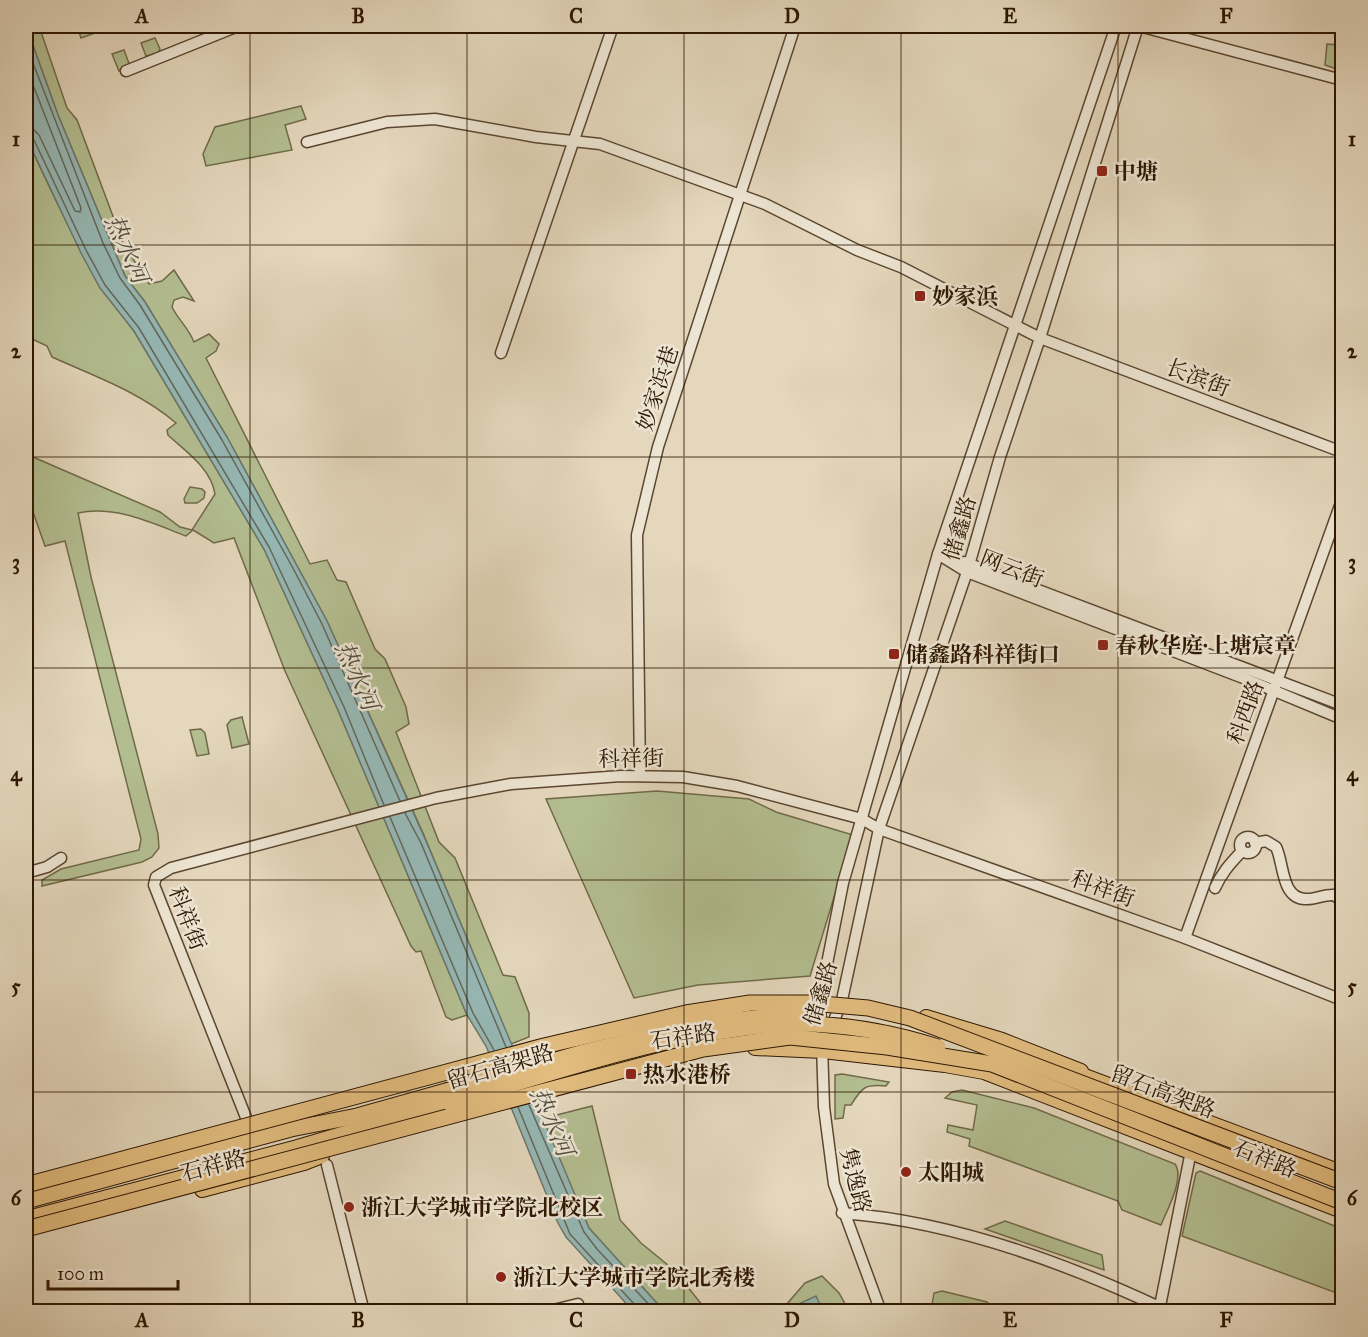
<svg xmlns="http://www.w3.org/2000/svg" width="1368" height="1337" viewBox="0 0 1368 1337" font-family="'IM FELL Great Primer','Noto Serif SC',serif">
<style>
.green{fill:#b3be91;stroke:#706a49;stroke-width:1.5}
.water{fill:#96b8b5;stroke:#6c776d;stroke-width:1.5}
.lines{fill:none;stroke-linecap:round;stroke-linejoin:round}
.shore{stroke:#62675b;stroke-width:1.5}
.minor-casing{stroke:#5b4630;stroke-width:13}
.major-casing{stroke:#2d1601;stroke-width:16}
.highway-casing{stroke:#2d1601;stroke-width:17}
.minor{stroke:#ede5d3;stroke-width:10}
.major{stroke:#e2bc7e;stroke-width:14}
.highway{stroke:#e2bc7e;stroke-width:15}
.highway-bridge-casing{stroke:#2d1601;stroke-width:17;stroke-linecap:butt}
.highway-bridge{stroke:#e2bc7e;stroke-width:15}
.grid{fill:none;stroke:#2d1601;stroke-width:1.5;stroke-opacity:0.55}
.poi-dot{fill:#8f2418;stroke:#ede5d3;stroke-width:2}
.labels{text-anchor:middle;stroke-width:5;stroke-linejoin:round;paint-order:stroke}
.poi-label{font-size:22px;font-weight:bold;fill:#2d1601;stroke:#ede5d3;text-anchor:start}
.street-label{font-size:22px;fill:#2d1601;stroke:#ede5d3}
.water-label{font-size:24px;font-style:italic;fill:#524f40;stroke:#ede5d3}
.neatline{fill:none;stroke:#2d1601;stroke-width:2}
.grid-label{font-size:20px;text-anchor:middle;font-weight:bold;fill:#2d1601}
</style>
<rect width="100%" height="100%" fill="#e4d7bc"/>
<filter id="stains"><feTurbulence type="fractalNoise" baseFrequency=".00333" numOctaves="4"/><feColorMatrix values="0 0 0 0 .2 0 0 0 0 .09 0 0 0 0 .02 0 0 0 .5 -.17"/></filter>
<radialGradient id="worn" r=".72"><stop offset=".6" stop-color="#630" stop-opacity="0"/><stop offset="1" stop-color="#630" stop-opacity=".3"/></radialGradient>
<g class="green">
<path d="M26,26h13l28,82 10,12 46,123 26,41 13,-3 12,-11 20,31 -11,-4 -9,3 -2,7c7,14 16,20 22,35l15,-8 10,10 -3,7 -10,7 104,206 17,-4 10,20 9,2 29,67 10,10 21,48 3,17 -13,8 43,110 16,16 48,117 12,2 14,36v24l-18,7 -88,-211 -96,-212 -100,-184 -82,-135 -20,-26 -67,-161z"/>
<path d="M77,26h37l-33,12z"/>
<path d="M155,38l5,11 -2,4 -12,3 -5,-13z"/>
<path d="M1327,44l12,1 -1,17 4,1v8l-17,-6z"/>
<path d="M124,50l6,16 -11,5 -7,-17z"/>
<path d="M301,106l5,13 -21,6 7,25 -86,16 -3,-12 12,-27z"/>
<path d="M26,137c32,68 61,135 108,194l130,218 74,161 129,305 -15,5 -6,-3 -25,-66 -5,1 -5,-6 -126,-275 -51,-133 -20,5 -21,-13 -7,6c-34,-13 -71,-31 -108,-23l13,64 67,257 1,14 -7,9 -10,5 -100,24v-6l19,-11 78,-19 2,-11 -76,-298 -20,5 -12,-34 -7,2v-60l134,58 20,15 12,3 23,-36c-4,-26 -29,-42 -47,-59l-1,-5 9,-7c-36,-31 -82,-47 -124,-66l-5,-11 -21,-10z"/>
<path d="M190,487l12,2 3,3 -1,6 -7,5h-12l-1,-4z"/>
<path d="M242,717l7,27 -17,4 -5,-23 4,-5z"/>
<path d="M201,729l4,4 4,21 -12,2 -7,-26z"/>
<path d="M657,791l92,8 27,13 77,23 -43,141 -112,9 -64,13 -88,-199z"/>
<path d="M842,1074l47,8 -3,4c-21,-2 -24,1 -35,19h-6l-2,13 -8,1v-44z"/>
<path d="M962,1090l72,18 141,56c10,14 -8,46 -14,61l-39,-15 -4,-9 -149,-55 1,-7 -23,-7 1,-7 25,5 4,-25 -32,-7 7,-6z"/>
<path d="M592,1106l28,114 21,23 33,27 33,41h-43l-75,-83 -48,-109z"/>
<path d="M1200,1171l142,58v66l-160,-59 14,-63z"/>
<path d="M1005,1221l97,34 2,15 -119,-41z"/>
<path d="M822,1276l17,17 10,18 -69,1 25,-29z"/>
<path d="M942,1291l45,11 6,7 10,2h-72l3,-18z"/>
</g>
<g class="water">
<path d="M26,26l32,89 67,161 20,26 82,135 100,184 99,220 163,387 75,83h-31l-67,-74 -8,-14 -72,-177 -19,-31 -129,-305 -74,-161 -130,-218 -34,-43 -19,-35 -55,-116z"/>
<path d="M816,1296l6,13 -5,2h-23l-2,-4z"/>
</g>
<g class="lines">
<g class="shore">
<path d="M26,45l77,198 17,35 20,27 82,135 72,130 28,54 78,177"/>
<path d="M26,67l55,141 -1,4 -5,-1 -36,-76 -6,-6 -7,-1"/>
<path d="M26,136l8,4 52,110 19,35 34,43 130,219 75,160 40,98"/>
<path d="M405,813l16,30 85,204"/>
<path d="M390,817l83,196 21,37"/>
<path d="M529,1105l55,127 13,17 59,63"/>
<path d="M518,1107l52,127 65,71 2,7"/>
</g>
<g class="minor-casing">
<g id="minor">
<path d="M1139,26l203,54"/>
<path d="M126,71l112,-45"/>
<path d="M307,142l80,-20 48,-3 101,18 64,7 165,60 92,46 44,17 139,71 302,114"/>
<path d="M501,353l112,-327"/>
<path d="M938,554l29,18 279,107 96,40"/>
<path d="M964,562l378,143"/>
<path d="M640,776l-3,-241 21,-88 137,-421"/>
<circle cx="1248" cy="845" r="8"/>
<path d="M1255,843l11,-2 10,6c8,16 5,51 29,52 10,1 19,-5 29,-4l8,6"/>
<path d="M26,873l21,-6 14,-9"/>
<path d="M1215,888c7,-16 16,-25 27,-37"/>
<path d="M1185,938l157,-438"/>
<path d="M821,1030l-1,-31 23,-116 95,-329 178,-528"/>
<path d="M830,1031l12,-31 37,-171 88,-257 33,-115 40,-119 98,-312"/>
<path d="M822,1045l2,62 10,77 47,128"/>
<path d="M247,1120l-93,-235 2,-8 15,-9 265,-70 75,-14 110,-8 62,1 54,9 125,33 17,10 306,109 157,62"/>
<path d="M327,1165l37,147"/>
<path d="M842,1213c109,8 219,48 317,94"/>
<path d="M1159,1311l32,-160"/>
<path d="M545,1312l33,-8"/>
</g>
</g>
<g class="major-casing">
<g id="major">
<path d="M926,1017l76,23 79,31"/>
<path d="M755,1048l68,3 122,14 39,7 358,139"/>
<path d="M202,1190l102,-27 18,-7"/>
</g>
</g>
<g class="highway-casing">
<g id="highway">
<path d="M1070,1071l272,102"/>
<path d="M26,1201l265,-72 66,-13 89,-25"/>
<path d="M26,1219l270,-71 153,-45"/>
</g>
</g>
<use href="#minor" class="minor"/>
<use href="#major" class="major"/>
<use href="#highway" class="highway"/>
<g class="highway-bridge-casing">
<g id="highway-bridge">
<path d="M446,1091l138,-39 119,-29 102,-10"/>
<path d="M449,1103c110,-31 236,-77 350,-79 47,0 95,9 139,23"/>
<path d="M26,1185l518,-139 142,-33 64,-10h61l57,5 42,10 432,164"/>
<path d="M26,1229l677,-180 87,-12 97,10 105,17 350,138"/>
</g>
</g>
<use href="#highway-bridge" class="highway-bridge"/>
</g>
<path class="grid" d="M250,26v1286M467,26v1286M684,26v1286M901,26v1286M1118,26v1286M26,245h1316M26,457h1316M26,668h1316M26,880h1316M26,1092h1316"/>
<g class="poi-dot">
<rect x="1096" y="165" width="12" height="12" rx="3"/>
<rect x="914" y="290" width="12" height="12" rx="3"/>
<rect x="1097" y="639" width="12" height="12" rx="3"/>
<rect x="888" y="648" width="12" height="12" rx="3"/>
<rect x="625" y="1068" width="12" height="12" rx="3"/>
<circle cx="906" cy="1172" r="6"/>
<circle cx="349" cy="1207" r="6"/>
<circle cx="501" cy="1277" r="6"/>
</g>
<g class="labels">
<g class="poi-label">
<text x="1114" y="179">中塘</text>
<text x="932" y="304">妙家浜</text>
<text x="1115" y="653">春秋华庭·上塘宸章</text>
<text x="906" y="662">储鑫路科祥街口</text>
<text x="643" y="1082">热水港桥</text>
<text x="918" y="1180">太阳城</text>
<text x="361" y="1215">浙江大学城市学院北校区</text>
<text x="513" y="1285">浙江大学城市学院北秀楼</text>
</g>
<g class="street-label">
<text transform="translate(1198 377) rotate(21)" y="8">长滨街</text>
<text transform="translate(657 388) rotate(-72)" y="8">妙家浜巷</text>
<text transform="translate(959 528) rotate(-74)" y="8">储鑫路</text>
<text transform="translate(1012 568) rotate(21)" y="8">网云街</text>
<text transform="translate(1245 712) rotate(-70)" y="8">科西路</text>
<text transform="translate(631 758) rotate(-1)" y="8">科祥街</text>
<text transform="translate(1103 888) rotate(20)" y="8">科祥街</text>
<text transform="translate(188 918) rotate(69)" y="8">科祥街</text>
<text transform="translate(820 993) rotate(-74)" y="8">储鑫路</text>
<text transform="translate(683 1036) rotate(-8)" y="8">石祥路</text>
<text transform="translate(500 1066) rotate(-16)" y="8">留石高架路</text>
<text transform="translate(1163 1091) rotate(21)" y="8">留石高架路</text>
<text transform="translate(1265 1158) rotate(22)" y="8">石祥路</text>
<text transform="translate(213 1165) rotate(-15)" y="8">石祥路</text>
<text transform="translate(856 1180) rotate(76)" y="8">隽逸路</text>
</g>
<g class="water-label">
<text transform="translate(127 249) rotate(66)" y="8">热水河</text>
<text transform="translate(357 676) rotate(66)" y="8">热水河</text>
<text transform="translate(552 1122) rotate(66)" y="8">热水河</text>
</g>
</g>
<rect width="1368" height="1337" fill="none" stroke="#e4d7bc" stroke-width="66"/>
<path d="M48 1280v9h130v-9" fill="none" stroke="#2d1601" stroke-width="3"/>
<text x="57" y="1280" font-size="18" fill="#2d1601" stroke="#ede5d3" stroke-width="4.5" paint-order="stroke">100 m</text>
<rect x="33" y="33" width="1302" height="1271" class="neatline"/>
<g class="grid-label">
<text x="142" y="23">A</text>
<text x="358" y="23">B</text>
<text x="576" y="23">C</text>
<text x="792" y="23">D</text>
<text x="1010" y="23">E</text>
<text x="1226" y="23">F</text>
<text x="16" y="146">1</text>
<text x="1352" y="146">1</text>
<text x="16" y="358">2</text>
<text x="1352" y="358">2</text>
<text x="16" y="569">3</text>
<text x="1352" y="569">3</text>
<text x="16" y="781">4</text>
<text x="1352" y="781">4</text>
<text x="16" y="993">5</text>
<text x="1352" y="993">5</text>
<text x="16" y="1205">6</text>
<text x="1352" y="1205">6</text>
<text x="142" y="1327">A</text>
<text x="358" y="1327">B</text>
<text x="576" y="1327">C</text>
<text x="792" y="1327">D</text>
<text x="1010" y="1327">E</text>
<text x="1226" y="1327">F</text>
</g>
<rect width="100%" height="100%" filter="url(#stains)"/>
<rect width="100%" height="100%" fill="url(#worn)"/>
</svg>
